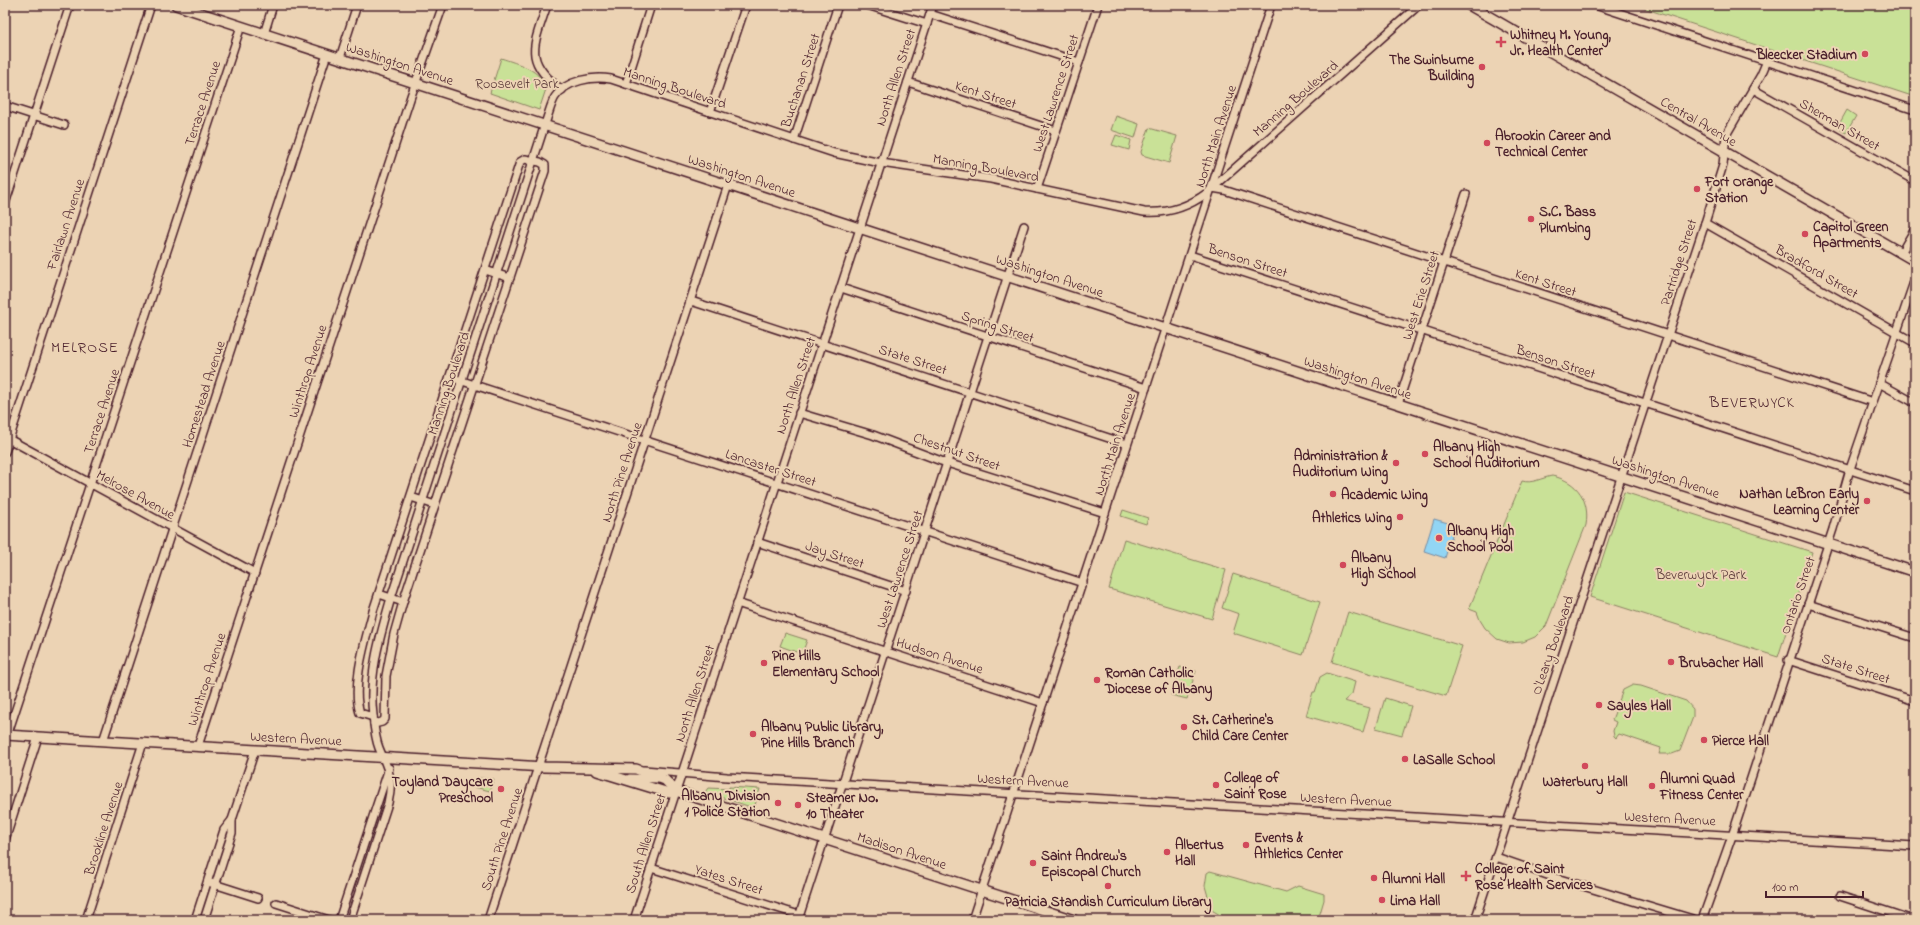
<svg xmlns="http://www.w3.org/2000/svg" width="1920" height="925" viewBox="0 0 1920 925" font-family="'Indie Flower',sans-serif">
<style>
.green{fill:#c9e197;stroke:#8a8061}
.water{fill:#92d5f4;stroke:#758ca4}
.lines{fill:none;stroke-linecap:round;stroke-linejoin:round}
.minor-casing{stroke:#4a1f2b;stroke-width:10}
.major-casing{stroke:#4a1f2b;stroke-width:12}
.minor{stroke:#ecd3b4;stroke-width:7}
.major{stroke:#ecd3b4;stroke-width:9}
.poi-dot{fill:#d1495b;stroke:#ecd3b4;stroke-width:1.5}
.labels{text-anchor:middle;stroke-width:4;stroke-linejoin:round;paint-order:stroke}
.poi-label{font-size:14px;font-weight:bold;fill:#4a1f2b;stroke:#ecd3b4;text-anchor:start}
.street-label{font-size:14px;fill:#4a1f2b;stroke:#ecd3b4}
.park-label{font-size:14px;fill:#5d3c3b;stroke:#ecd3b4}
.neighbourhood-label{font-size:15px;letter-spacing:1px;fill:#4a1f2b;stroke:#ecd3b4}
</style>
<rect width="100%" height="100%" fill="#ecd3b4"/>
<filter id="ink" filterUnits="userSpaceOnUse"><feTurbulence type="fractalNoise" baseFrequency=".025" numOctaves="2"/><feDisplacementMap in="SourceGraphic" scale="8" xChannelSelector="R" yChannelSelector="G"/><feConvolveMatrix kernelMatrix="1 2 1 2 8 2 1 2 1" color-interpolation-filters="sRGB"/></filter>
<g filter="url(#ink)">
<g class="green">
<path d="M1634,5h281v92z"/>
<path d="M501,58c17,6 40,11 45,31l-7,21 -49,-17z"/>
<path d="M1847,110l9,6 -10,17 -9,-5z"/>
<path d="M1116,116l23,8 -4,14 -24,-8z"/>
<path d="M1149,128l28,8 -8,27 -27,-8 -1,-3z"/>
<path d="M1116,135l15,5 -2,10 -17,-5z"/>
<path d="M1552,476c26,5 38,25 34,49l-38,96 -2,5 -11,11 -12,5 -14,1 -12,-4 -12,-11 -5,-8 -3,-8 -8,-3 53,-128c10,3 19,-3 30,-5z"/>
<path d="M1624,492l188,60 -34,105 -188,-60z"/>
<path d="M1123,510l25,8 -2,6 -25,-8z"/>
<path d="M1124,539l102,31 -14,49 -103,-30z"/>
<path d="M1233,574l87,28 -17,53 -70,-22 6,-19 -17,-6z"/>
<path d="M1348,612l114,34 -16,50 -114,-34z"/>
<path d="M785,633l22,7 -5,14 -22,-8z"/>
<path d="M1180,667l16,4 -9,28 -16,-4z"/>
<path d="M1327,673l28,9 -3,12 -8,7 26,7 -7,24 -57,-16 7,-24h2l5,-15z"/>
<path d="M1633,685l8,1 45,15 7,8v8l-13,34 -8,3h-13l2,-6 -42,-14 -3,4 -2,-2 -1,-5 3,-9 -4,-2 11,-30z"/>
<path d="M1385,698l26,8 -9,29 -26,-7z"/>
<path d="M478,778l16,1 -4,12 -16,-4z"/>
<path d="M729,787l31,2 -6,19 -49,-16 3,-4 21,1z"/>
<path d="M1210,871l76,21 12,-6 26,8v6l-6,20h-89l-21,-12 1,-8 -4,-14 2,-13z"/>
</g>
<path class="water" d="M1434,519l21,6 -10,33 -21,-7z"/>
<g class="lines">
<g class="minor-casing">
<g id="minor">
<path d="M547,5c-13,40 -25,56 15,85"/>
<path d="M867,5l60,19"/>
<path d="M1595,5l320,105"/>
<path d="M930,14l149,48"/>
<path d="M264,34l9,-29"/>
<path d="M340,58l17,-53"/>
<path d="M908,82l148,49"/>
<path d="M626,84l25,-79"/>
<path d="M1753,89l162,92"/>
<path d="M5,106l59,19"/>
<path d="M710,112l36,-107"/>
<path d="M794,140l44,-135"/>
<path d="M1212,188l12,2 649,212"/>
<path d="M1037,189l61,-184"/>
<path d="M5,204l65,-199"/>
<path d="M1705,223l210,120"/>
<path d="M1901,253l14,-24"/>
<path d="M1190,255l725,236"/>
<path d="M485,270l25,8"/>
<path d="M841,288l305,100"/>
<path d="M691,301l436,143"/>
<path d="M450,377l633,206"/>
<path d="M1879,383l36,20"/>
<path d="M1398,404l68,-210"/>
<path d="M799,413l74,22 68,26 164,52"/>
<path d="M5,437l250,136"/>
<path d="M5,452l146,-447"/>
<path d="M411,497l24,8"/>
<path d="M757,542l149,49"/>
<path d="M379,594l24,8"/>
<path d="M737,603l306,100"/>
<path d="M1808,604l107,34"/>
<path d="M1788,660l127,41"/>
<path d="M373,717l-13,-4c-9,-28 6,-74 13,-102l147,-449 5,-3 15,3 5,3v6l-142,431 -9,32 -8,42 -1,43 -3,3 -8,2"/>
<path d="M7,736l234,-710"/>
<path d="M103,741l224,-687"/>
<path d="M198,746l213,-650 32,-91"/>
<path d="M644,770l83,7 1188,69"/>
<path d="M630,778l27,1"/>
<path d="M5,840l33,-103"/>
<path d="M1496,857l57,20 143,43"/>
<path d="M651,868l148,47"/>
<path d="M211,883l47,15"/>
<path d="M1840,896l73,24"/>
<path d="M276,903l53,17"/>
<path d="M86,920l57,-177"/>
<path d="M195,920l29,-90 8,-10"/>
<path d="M204,920l28,-87v-13l23,-70"/>
<path d="M339,920l50,-152"/>
<path d="M350,920l38,-117c6,-25 0,-33 -9,-55 -4,-10 -5,-23 -6,-33 -5,-39 7,-79 18,-117l157,-483c2,-6 4,-13 7,-18 11,-17 38,-21 56,-18l223,74 47,10 110,16 153,33c24,2 44,-5 63,-19l212,-188"/>
<path d="M488,920l240,-735"/>
<path d="M634,920l299,-915"/>
<path d="M798,920l226,-694"/>
<path d="M972,920l299,-915"/>
<path d="M1475,920l230,-697 18,-58 3,-30 35,-60 6,-14"/>
<path d="M1702,920l30,-84 101,-307 17,-60 65,-190"/>
</g>
</g>
<g class="major-casing">
<g id="major">
<path d="M176,5c580,189 1159,379 1739,567"/>
<path d="M1469,5l446,256"/>
<path d="M5,735l539,32 92,2 29,11 11,11 6,2 392,127"/>
<path d="M597,771l72,22 7,-2"/>
</g>
</g>
<use href="#minor" class="minor"/>
<use href="#major" class="major"/>
</g>
</g>
<g class="poi-dot">
<path d="M1499 36h4v4h4v4h-4v4h-4v-4h-4v-4h4z"/>
<circle cx="1865" cy="54" r="4"/>
<circle cx="1482" cy="67" r="4"/>
<circle cx="1487" cy="143" r="4"/>
<circle cx="1697" cy="189" r="4"/>
<circle cx="1531" cy="219" r="4"/>
<circle cx="1805" cy="234" r="4"/>
<circle cx="1425" cy="454" r="4"/>
<circle cx="1396" cy="463" r="4"/>
<circle cx="1333" cy="494" r="4"/>
<circle cx="1867" cy="501" r="4"/>
<circle cx="1400" cy="517" r="4"/>
<circle cx="1439" cy="538" r="4"/>
<circle cx="1343" cy="565" r="4"/>
<circle cx="1671" cy="662" r="4"/>
<circle cx="764" cy="663" r="4"/>
<circle cx="1097" cy="680" r="4"/>
<circle cx="1599" cy="705" r="4"/>
<circle cx="1184" cy="727" r="4"/>
<circle cx="753" cy="734" r="4"/>
<circle cx="1704" cy="740" r="4"/>
<circle cx="1405" cy="759" r="4"/>
<circle cx="1585" cy="766" r="4"/>
<circle cx="1216" cy="785" r="4"/>
<circle cx="1652" cy="786" r="4"/>
<circle cx="501" cy="789" r="4"/>
<circle cx="778" cy="803" r="4"/>
<circle cx="798" cy="805" r="4"/>
<circle cx="1246" cy="845" r="4"/>
<circle cx="1167" cy="852" r="4"/>
<circle cx="1033" cy="863" r="4"/>
<path d="M1464 870h4v4h4v4h-4v4h-4v-4h-4v-4h4z"/>
<circle cx="1374" cy="878" r="4"/>
<circle cx="1108" cy="886" r="4"/>
<circle cx="1382" cy="900" r="4"/>
</g>
<g class="labels">
<g class="poi-label">
<text x="1510" y="39">Whitney M. Young,<tspan x="1510" dy="16">Jr. Health Center</tspan></text>
<text x="1857" y="59" text-anchor="end">Bleecker Stadium</text>
<text x="1474" y="64" text-anchor="end">The Swinburne<tspan x="1474" dy="16">Building</tspan></text>
<text x="1495" y="140">Abrookin Career and<tspan x="1495" dy="16">Technical Center</tspan></text>
<text x="1705" y="186">Fort Orange<tspan x="1705" dy="16">Station</tspan></text>
<text x="1539" y="216">S.C. Bass<tspan x="1539" dy="16">Plumbing</tspan></text>
<text x="1813" y="231">Capitol Green<tspan x="1813" dy="16">Apartments</tspan></text>
<text x="1433" y="451">Albany High<tspan x="1433" dy="16">School Auditorium</tspan></text>
<text x="1388" y="460" text-anchor="end">Administration &amp;<tspan x="1388" dy="16">Auditorium Wing</tspan></text>
<text x="1859" y="498" text-anchor="end">Nathan LeBron Early<tspan x="1859" dy="16">Learning Center</tspan></text>
<text x="1341" y="499">Academic Wing</text>
<text x="1392" y="522" text-anchor="end">Athletics Wing</text>
<text x="1447" y="535">Albany High<tspan x="1447" dy="16">School Pool</tspan></text>
<text x="1351" y="562">Albany<tspan x="1351" dy="16">High School</tspan></text>
<text x="772" y="660">Pine Hills<tspan x="772" dy="16">Elementary School</tspan></text>
<text x="1679" y="667">Brubacher Hall</text>
<text x="1105" y="677">Roman Catholic<tspan x="1105" dy="16">Diocese of Albany</tspan></text>
<text x="1607" y="710">Sayles Hall</text>
<text x="1192" y="724">St. Catherine's<tspan x="1192" dy="16">Child Care Center</tspan></text>
<text x="761" y="731">Albany Public Library,<tspan x="761" dy="16">Pine Hills Branch</tspan></text>
<text x="1712" y="745">Pierce Hall</text>
<text x="1413" y="764">LaSalle School</text>
<text x="1224" y="782">College of<tspan x="1224" dy="16">Saint Rose</tspan></text>
<text x="1660" y="783">Alumni Quad<tspan x="1660" dy="16">Fitness Center</tspan></text>
<text x="493" y="786" text-anchor="end">Toyland Daycare<tspan x="493" dy="16">Preschool</tspan></text>
<text x="1585" y="786" text-anchor="middle">Waterbury Hall</text>
<text x="770" y="800" text-anchor="end">Albany Division<tspan x="770" dy="16">1 Police Station</tspan></text>
<text x="806" y="802">Steamer No.<tspan x="806" dy="16">10 Theater</tspan></text>
<text x="1254" y="842">Events &amp;<tspan x="1254" dy="16">Athletics Center</tspan></text>
<text x="1175" y="849">Albertus<tspan x="1175" dy="16">Hall</tspan></text>
<text x="1041" y="860">Saint Andrew's<tspan x="1041" dy="16">Episcopal Church</tspan></text>
<text x="1475" y="873">College of Saint<tspan x="1475" dy="16">Rose Health Services</tspan></text>
<text x="1382" y="883">Alumni Hall</text>
<text x="1390" y="905">Lima Hall</text>
<text x="1108" y="906" text-anchor="middle">Patricia Standish Curriculum Library</text>
</g>
<g class="street-label">
<text transform="translate(400 63) rotate(18)" y="5">Washington Avenue</text>
<text transform="translate(895 77) rotate(-72)" y="5">North Allen Street</text>
<text transform="translate(800 80) rotate(-72)" y="5">Buchanan Street</text>
<text transform="translate(675 87) rotate(18)" y="5">Manning Boulevard</text>
<text transform="translate(1055 93) rotate(-72)" y="5">West Lawrence Street</text>
<text transform="translate(986 94) rotate(18)" y="5">Kent Street</text>
<text transform="translate(1295 98) rotate(-41)" y="5">Manning Boulevard</text>
<text transform="translate(202 103) rotate(-72)" y="5">Terrace Avenue</text>
<text transform="translate(1699 121) rotate(30)" y="5">Central Avenue</text>
<text transform="translate(1840 124) rotate(30)" y="5">Sherman Street</text>
<text transform="translate(1215 136) rotate(-72)" y="5">North Main Avenue</text>
<text transform="translate(986 167) rotate(10)" y="5">Manning Boulevard</text>
<text transform="translate(742 175) rotate(18)" y="5">Washington Avenue</text>
<text transform="translate(65 224) rotate(-72)" y="5">Fairlawn Avenue</text>
<text transform="translate(1248 260) rotate(18)" y="5">Benson Street</text>
<text transform="translate(1678 262) rotate(-72)" y="5">Partridge Street</text>
<text transform="translate(1817 271) rotate(30)" y="5">Bradford Street</text>
<text transform="translate(1050 275) rotate(18)" y="5">Washington Avenue</text>
<text transform="translate(1546 282) rotate(18)" y="5">Kent Street</text>
<text transform="translate(1420 295) rotate(-72)" y="5">West Erie Street</text>
<text transform="translate(998 326) rotate(18)" y="5">Spring Street</text>
<text transform="translate(913 359) rotate(18)" y="5">State Street</text>
<text transform="translate(1556 361) rotate(18)" y="5">Benson Street</text>
<text transform="translate(307 371) rotate(-72)" y="5">Winthrop Avenue</text>
<text transform="translate(1358 377) rotate(18)" y="5">Washington Avenue</text>
<text transform="translate(448 383) rotate(-72)" y="5">Manning Boulevard</text>
<text transform="translate(795 385) rotate(-72)" y="5">North Allen Street</text>
<text transform="translate(203 394) rotate(-72)" y="5">Homestead Avenue</text>
<text transform="translate(101 411) rotate(-72)" y="5">Terrace Avenue</text>
<text transform="translate(1114 444) rotate(-72)" y="5">North Main Avenue</text>
<text transform="translate(957 451) rotate(19)" y="5">Chestnut Street</text>
<text transform="translate(771 467) rotate(18)" y="5">Lancaster Street</text>
<text transform="translate(621 472) rotate(-72)" y="5">North Pine Avenue</text>
<text transform="translate(1666 476) rotate(18)" y="5">Washington Avenue</text>
<text transform="translate(136 494) rotate(29)" y="5">Melrose Avenue</text>
<text transform="translate(835 554) rotate(18)" y="5">Jay Street</text>
<text transform="translate(899 569) rotate(-72)" y="5">West Lawrence Street</text>
<text transform="translate(1797 595) rotate(-71)" y="5">Ontario Street</text>
<text transform="translate(1552 645) rotate(-71)" y="5">O'Leary Boulevard</text>
<text transform="translate(940 655) rotate(18)" y="5">Hudson Avenue</text>
<text transform="translate(1856 668) rotate(18)" y="5">State Street</text>
<text transform="translate(206 679) rotate(-72)" y="5">Winthrop Avenue</text>
<text transform="translate(694 693) rotate(-72)" y="5">North Allen Street</text>
<text transform="translate(296 738) rotate(3)" y="5">Western Avenue</text>
<text transform="translate(1023 780) rotate(3)" y="5">Western Avenue</text>
<text transform="translate(1346 799) rotate(3)" y="5">Western Avenue</text>
<text transform="translate(1670 818) rotate(3)" y="5">Western Avenue</text>
<text transform="translate(103 828) rotate(-72)" y="5">Brookline Avenue</text>
<text transform="translate(501 839) rotate(-72)" y="5">South Pine Avenue</text>
<text transform="translate(645 843) rotate(-72)" y="5">South Allen Street</text>
<text transform="translate(902 850) rotate(18)" y="5">Madison Avenue</text>
<text transform="translate(729 879) rotate(18)" y="5">Yates Street</text>
</g>
<g class="park-label">
<text x="517" y="88">Roosevelt Park</text>
<text x="1701" y="579">Beverwyck Park</text>
</g>
<g class="neighbourhood-label">
<text x="85" y="352">MELROSE</text>
<text x="1752" y="407">BEVERWYCK</text>
</g>
</g>
<rect width="1920" height="925" fill="none" stroke="#ecd3b4" stroke-width="20"/>
<rect x="10" y="10" width="1900" height="905" fill="none" stroke="#4a1f2b" stroke-width="1.5" filter="url(#ink)"/>
<path d="M1766 891v6h97v-6" fill="none" stroke="#4a1f2b" stroke-width="2"/>
<text x="1772" y="891" font-size="12" fill="#4a1f2b" stroke="#ecd3b4" stroke-width="3" paint-order="stroke">100 m</text>
</svg>
